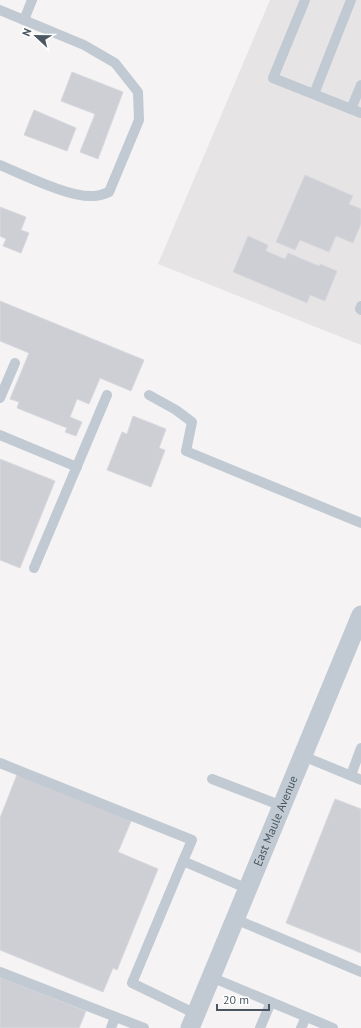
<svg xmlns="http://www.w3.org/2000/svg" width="361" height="1028" viewBox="0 0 361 1028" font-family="'PT Sans',sans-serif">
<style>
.education{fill:#e6e4e5}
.building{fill:#cdcfd5;stroke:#d7d9de}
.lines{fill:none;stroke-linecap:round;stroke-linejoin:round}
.lane{stroke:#c1cad2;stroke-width:10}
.street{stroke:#c1cad2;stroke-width:19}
.labels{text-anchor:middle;stroke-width:3;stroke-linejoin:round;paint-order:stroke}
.street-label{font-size:12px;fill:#4a5661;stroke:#fff}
</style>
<rect width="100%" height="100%" fill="#f5f3f3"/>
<path class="education" d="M270,0h91v345l-203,-81z"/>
<g class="building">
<path d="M72,72l51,20 -25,67 -18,-7 15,-38 -34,-13z"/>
<path d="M34,110l42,18 -9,23 -43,-16z"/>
<path d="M305,175l48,21 -4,8 12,5v15l-8,19 -17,-7 -7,16 -29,-12 -5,10 -19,-8z"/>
<path d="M0,207l26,10 -5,13 8,3 -8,20 -18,-7 3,-7 -6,-3z"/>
<path d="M248,236l20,9 -2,6 19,8 3,-6 31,13 1,-2 17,7 -12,30 -15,-6 -3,8 -74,-31z"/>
<path d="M0,301l144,59 -13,31 -31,-13 -11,26 -12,-5 -7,18 12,5 -6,14 -11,-4 2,-4 -50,-20 2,-6 -9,-3 19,-46 -29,-12z"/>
<path d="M133,416l33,13 -7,19 6,2 -14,37 -44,-17 15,-38 5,2z"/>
<path d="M0,459l55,22 -35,87 -20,-8z"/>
<path d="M18,772l114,47 -14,33 40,17 -41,101 -4,-2 -10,24 -103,-42v-132z"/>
<path d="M335,799l26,10v144l-75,-30z"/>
<path d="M0,977l86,34 -7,17h-79z"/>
</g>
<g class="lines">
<g class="lane">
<path d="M305,0l-32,78 88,35"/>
<path d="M0,10l84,35 31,18 23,29 1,28 -30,72c-5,2 -10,4 -15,4 -24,2 -70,-21 -94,-31"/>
<path d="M24,20l8,-20"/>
<path d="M314,94l37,-94"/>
<path d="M351,109l10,-24"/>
<path d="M361,306l-1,3 1,1"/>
<path d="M149,395l27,15 16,12 -6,29 175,72"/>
<path d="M0,398l15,-35"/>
<path d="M0,435l77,32"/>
<path d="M34,568l73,-173"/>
<path d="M303,756l58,24"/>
<path d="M0,763l192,77 -9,21"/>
<path d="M351,775l10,-27"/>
<path d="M212,779l70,27"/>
<path d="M235,919l126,53"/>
<path d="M0,972l144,56"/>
<path d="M211,977l122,51"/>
<path d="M196,1014l-64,-31 51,-122 65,28"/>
<path d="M111,1028l4,-11"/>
<path d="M260,1028l11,-26"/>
<path d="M301,1028l5,-11"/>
</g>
<path class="street" id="s1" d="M190,1028l171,-413"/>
</g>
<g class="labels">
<g class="street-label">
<text dy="4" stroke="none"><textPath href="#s1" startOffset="224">East Maule Avenue</textPath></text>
</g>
</g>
<g transform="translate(36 36) rotate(292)" stroke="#ffffff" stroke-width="3" paint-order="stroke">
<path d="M0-3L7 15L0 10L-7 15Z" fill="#4a5661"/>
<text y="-6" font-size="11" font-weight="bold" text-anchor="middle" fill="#4a5661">N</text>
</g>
<path d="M217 1004v6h52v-6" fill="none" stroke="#4a5661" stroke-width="2"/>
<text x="223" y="1004" font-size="12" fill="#4a5661" stroke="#ffffff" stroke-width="3" paint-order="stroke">20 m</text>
</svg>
